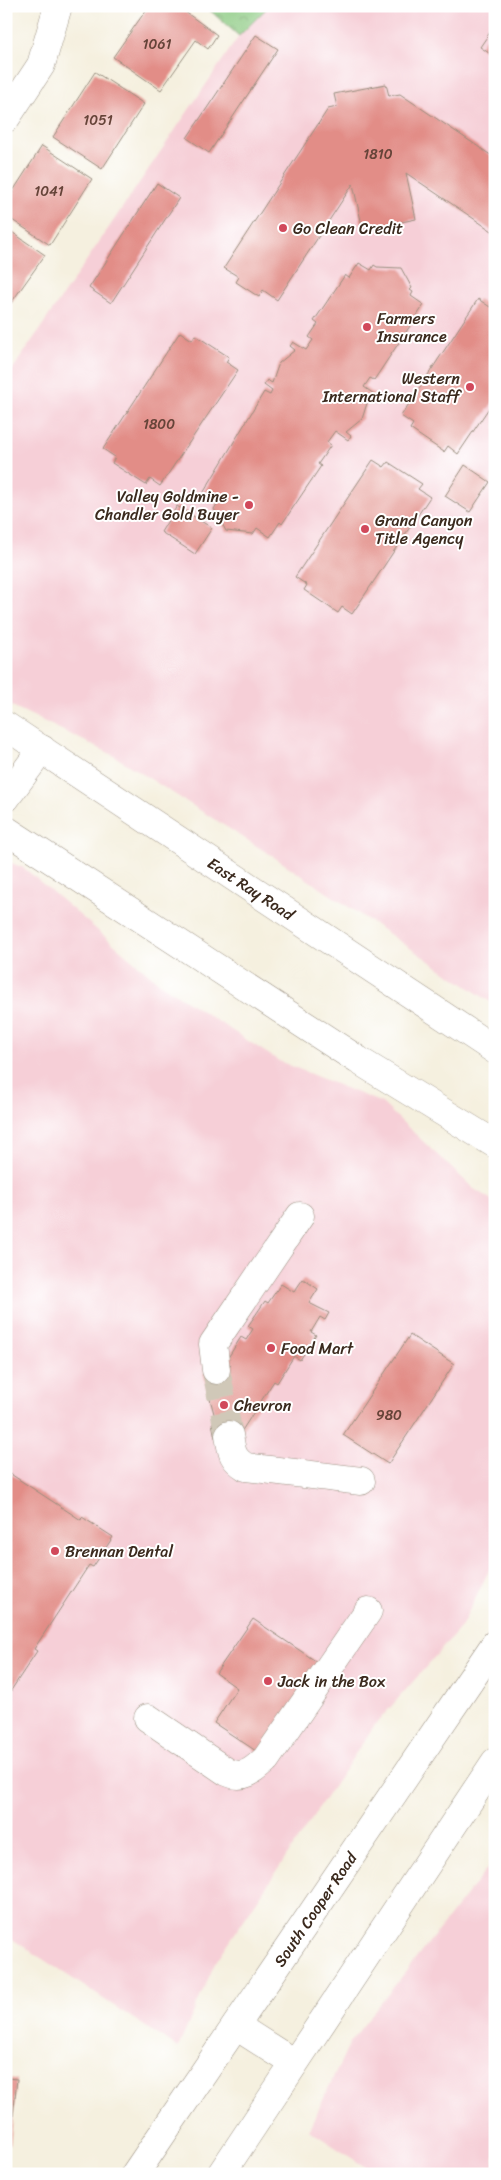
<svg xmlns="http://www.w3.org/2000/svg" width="501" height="2180" viewBox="0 0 501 2180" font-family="Sriracha,sans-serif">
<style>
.built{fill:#f6cfd7}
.park{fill:url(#park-crowns);stroke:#627a4f}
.building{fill:#e28d87}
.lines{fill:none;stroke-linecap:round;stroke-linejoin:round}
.minor-tunnel{stroke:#d0c8b8;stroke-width:28;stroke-dasharray:28 14;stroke-linecap:butt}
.minor-casing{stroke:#988d7e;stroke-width:29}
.major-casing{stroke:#988d7e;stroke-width:29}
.minor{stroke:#fff;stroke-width:28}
.major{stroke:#fff;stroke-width:28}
.poi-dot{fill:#d1495b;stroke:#fff;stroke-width:2}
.labels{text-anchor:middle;stroke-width:4;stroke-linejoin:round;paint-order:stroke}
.number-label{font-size:14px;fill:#654338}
.poi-label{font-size:16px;fill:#3b2a1e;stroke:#fff;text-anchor:start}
.street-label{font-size:16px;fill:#3b2a1e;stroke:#fff}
</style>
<defs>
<pattern id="park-crowns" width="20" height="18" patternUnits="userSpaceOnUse" patternTransform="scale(1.25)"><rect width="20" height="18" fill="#8ac980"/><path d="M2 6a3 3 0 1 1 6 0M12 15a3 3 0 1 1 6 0" fill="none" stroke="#72a368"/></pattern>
</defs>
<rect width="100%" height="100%" fill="#fff"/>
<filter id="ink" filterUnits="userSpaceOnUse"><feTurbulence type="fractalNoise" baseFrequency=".02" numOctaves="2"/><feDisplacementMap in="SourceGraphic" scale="10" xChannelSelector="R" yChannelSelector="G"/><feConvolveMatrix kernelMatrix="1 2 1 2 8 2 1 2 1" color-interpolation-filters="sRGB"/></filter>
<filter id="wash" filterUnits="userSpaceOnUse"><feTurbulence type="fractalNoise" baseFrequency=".0096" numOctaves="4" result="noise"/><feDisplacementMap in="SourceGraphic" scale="20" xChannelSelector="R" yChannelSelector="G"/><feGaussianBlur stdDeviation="1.12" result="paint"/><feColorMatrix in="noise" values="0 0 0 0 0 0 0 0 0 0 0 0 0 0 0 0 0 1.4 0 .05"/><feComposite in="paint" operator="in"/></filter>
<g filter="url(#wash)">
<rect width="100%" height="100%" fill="#f5f0df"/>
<g class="built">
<path d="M269,6h226v999l-218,-146 -166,-105 -105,-51v-324l233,-343z"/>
<path d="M6,861l18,7 138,117 117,76 103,42 92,86 21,13v356l-34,69 -87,99 -159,237 -37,85 -172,-113z"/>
<path d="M495,1859v315h-119l-67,-44 41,-88z"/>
</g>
<path class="park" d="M205,6h64l-30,30z"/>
<g id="blocks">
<g class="building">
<path d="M149,6h28l40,29 -9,14 -12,-9 -35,50 -48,-33z"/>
<path d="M495,25v32l-15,-10z"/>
<path d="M256,35l22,14 -69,104 -22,-15z"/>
<path d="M95,72l49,32 -42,65 -49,-32z"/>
<path d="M386,84l3,12 11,-2 95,64v75l-89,-60 10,46 -53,11 -10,-46 -76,116 -14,-10 -4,7 -23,-15 3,-5 -15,-9 104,-159 9,-2 -3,-13z"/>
<path d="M42,146l50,33 -42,66 -44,-29v-14z"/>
<path d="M157,183l22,15 -68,105 -22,-15z"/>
<path d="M6,228l39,27 -39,55z"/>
<path d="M359,263l12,7 3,-5 3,2 24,1 11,20 -2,2 3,2 -2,4 13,9 -50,75 -4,-2 -6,9 10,7 -3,5 -2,-2 -7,22 -16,13 5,4 -3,4 -13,-9 -8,11 4,3 -13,19 3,2 -39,58 -2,-2 -10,15 -13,-9 -4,6 -27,-3 -12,-22 3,-5 -15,-9 62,-103 6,3 2,-4 -8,-6 3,-5 5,3 7,-20 16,-13 -5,-4 3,-4 13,8 7,-10 -4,-3 9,-13 -4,-3 31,-46 4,3z"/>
<path d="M478,299l12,8 3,-6 2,1v97l-37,55 -10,-8 -4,6 -34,-23 3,-5 -12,-8z"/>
<path d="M180,332l12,8 3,-5 34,22 -3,5 12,8 -78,116 -10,-7 -4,6 -34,-22 3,-6 -12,-8z"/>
<path d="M373,460l11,7 4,-5 34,22 -4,5 12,8 -78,117 -10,-7 -4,6 -34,-23 3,-5 -12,-8z"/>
<path d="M465,465l25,17 -20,30 -25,-16z"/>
<path d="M177,506l35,22 -17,26 -34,-22z"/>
<path d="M303,1279l15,10 -9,14 20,10 -4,7 -5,-3 -9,15 5,3 -16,25 -6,-4 -17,27 -3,-2 -33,51 -26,6 -3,-15 4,-2 -13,-48 24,-3 4,-5 -5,-4 15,-24 5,3 7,-11 -5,-3 17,-25 3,2 13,-19 13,8z"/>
<path d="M410,1335l44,29 -66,100 -45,-29z"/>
<path d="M6,1467l2,1 -2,3 75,49 1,-3 31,20 -20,30 -4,-2 -42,64 -13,20 3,2 -31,47z"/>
<path d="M253,1619l67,45 -61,89 -45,-30 23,-35 -21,-15z"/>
<path d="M6,2078l11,1 -7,66 -4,-1z"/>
</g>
</g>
</g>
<g filter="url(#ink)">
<use href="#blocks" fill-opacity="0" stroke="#988d7e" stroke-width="1"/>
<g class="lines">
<path class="minor-tunnel" d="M216,1370l13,65"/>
<g class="minor-casing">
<g id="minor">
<path d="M6,118l35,-53 17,-59"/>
<path d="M216,1370l-3,-26 87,-128"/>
<path d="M229,1435c3,16 2,23 17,32l115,14"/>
<path d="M148,1718l79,54c17,8 27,-2 39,-13l102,-148"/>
</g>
</g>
<g class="major-casing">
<g id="major">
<path id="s1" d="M6,726l489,324"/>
<path d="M6,798l36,-49"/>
<path d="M6,830l352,230 137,84"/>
<path d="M236,2026l58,37"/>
<path id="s2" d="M135,2174l360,-530"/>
<path d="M221,2174l274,-412"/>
</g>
</g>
<use href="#minor" class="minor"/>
<use href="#major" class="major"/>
</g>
</g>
<g class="poi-dot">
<circle cx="283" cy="228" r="5"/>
<circle cx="367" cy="327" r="5"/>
<circle cx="470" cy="387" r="5"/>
<circle cx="249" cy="505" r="5"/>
<circle cx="365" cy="529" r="5"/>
<circle cx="271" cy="1348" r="5"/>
<circle cx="224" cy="1405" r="5"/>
<circle cx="55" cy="1551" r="5"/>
<circle cx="268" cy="1681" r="5"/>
</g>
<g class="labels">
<g class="number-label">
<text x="157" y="49">1061</text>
<text x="98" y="125">1051</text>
<text x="378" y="159">1810</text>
<text x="49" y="196">1041</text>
<text x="159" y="429">1800</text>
<text x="389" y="1420">980</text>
</g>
<g class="poi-label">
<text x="293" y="234">Go Clean Credit</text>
<text x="377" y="324">Farmers<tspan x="377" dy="18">Insurance</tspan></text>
<text x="460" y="384" text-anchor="end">Western<tspan x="460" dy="18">International Staff</tspan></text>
<text x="239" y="502" text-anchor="end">Valley Goldmine -<tspan x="239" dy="18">Chandler Gold Buyer</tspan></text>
<text x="375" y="526">Grand Canyon<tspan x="375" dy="18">Title Agency</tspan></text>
<text x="281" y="1354">Food Mart</text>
<text x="234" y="1411">Chevron</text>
<text x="65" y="1557">Brennan Dental</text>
<text x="278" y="1687">Jack in the Box</text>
</g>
<g class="street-label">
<text dy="6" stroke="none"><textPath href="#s1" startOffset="294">East Ray Road</textPath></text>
<text dy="6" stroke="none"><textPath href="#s2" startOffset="320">South Cooper Road</textPath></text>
</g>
</g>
<rect width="501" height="2180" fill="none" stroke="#fff" stroke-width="25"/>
</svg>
